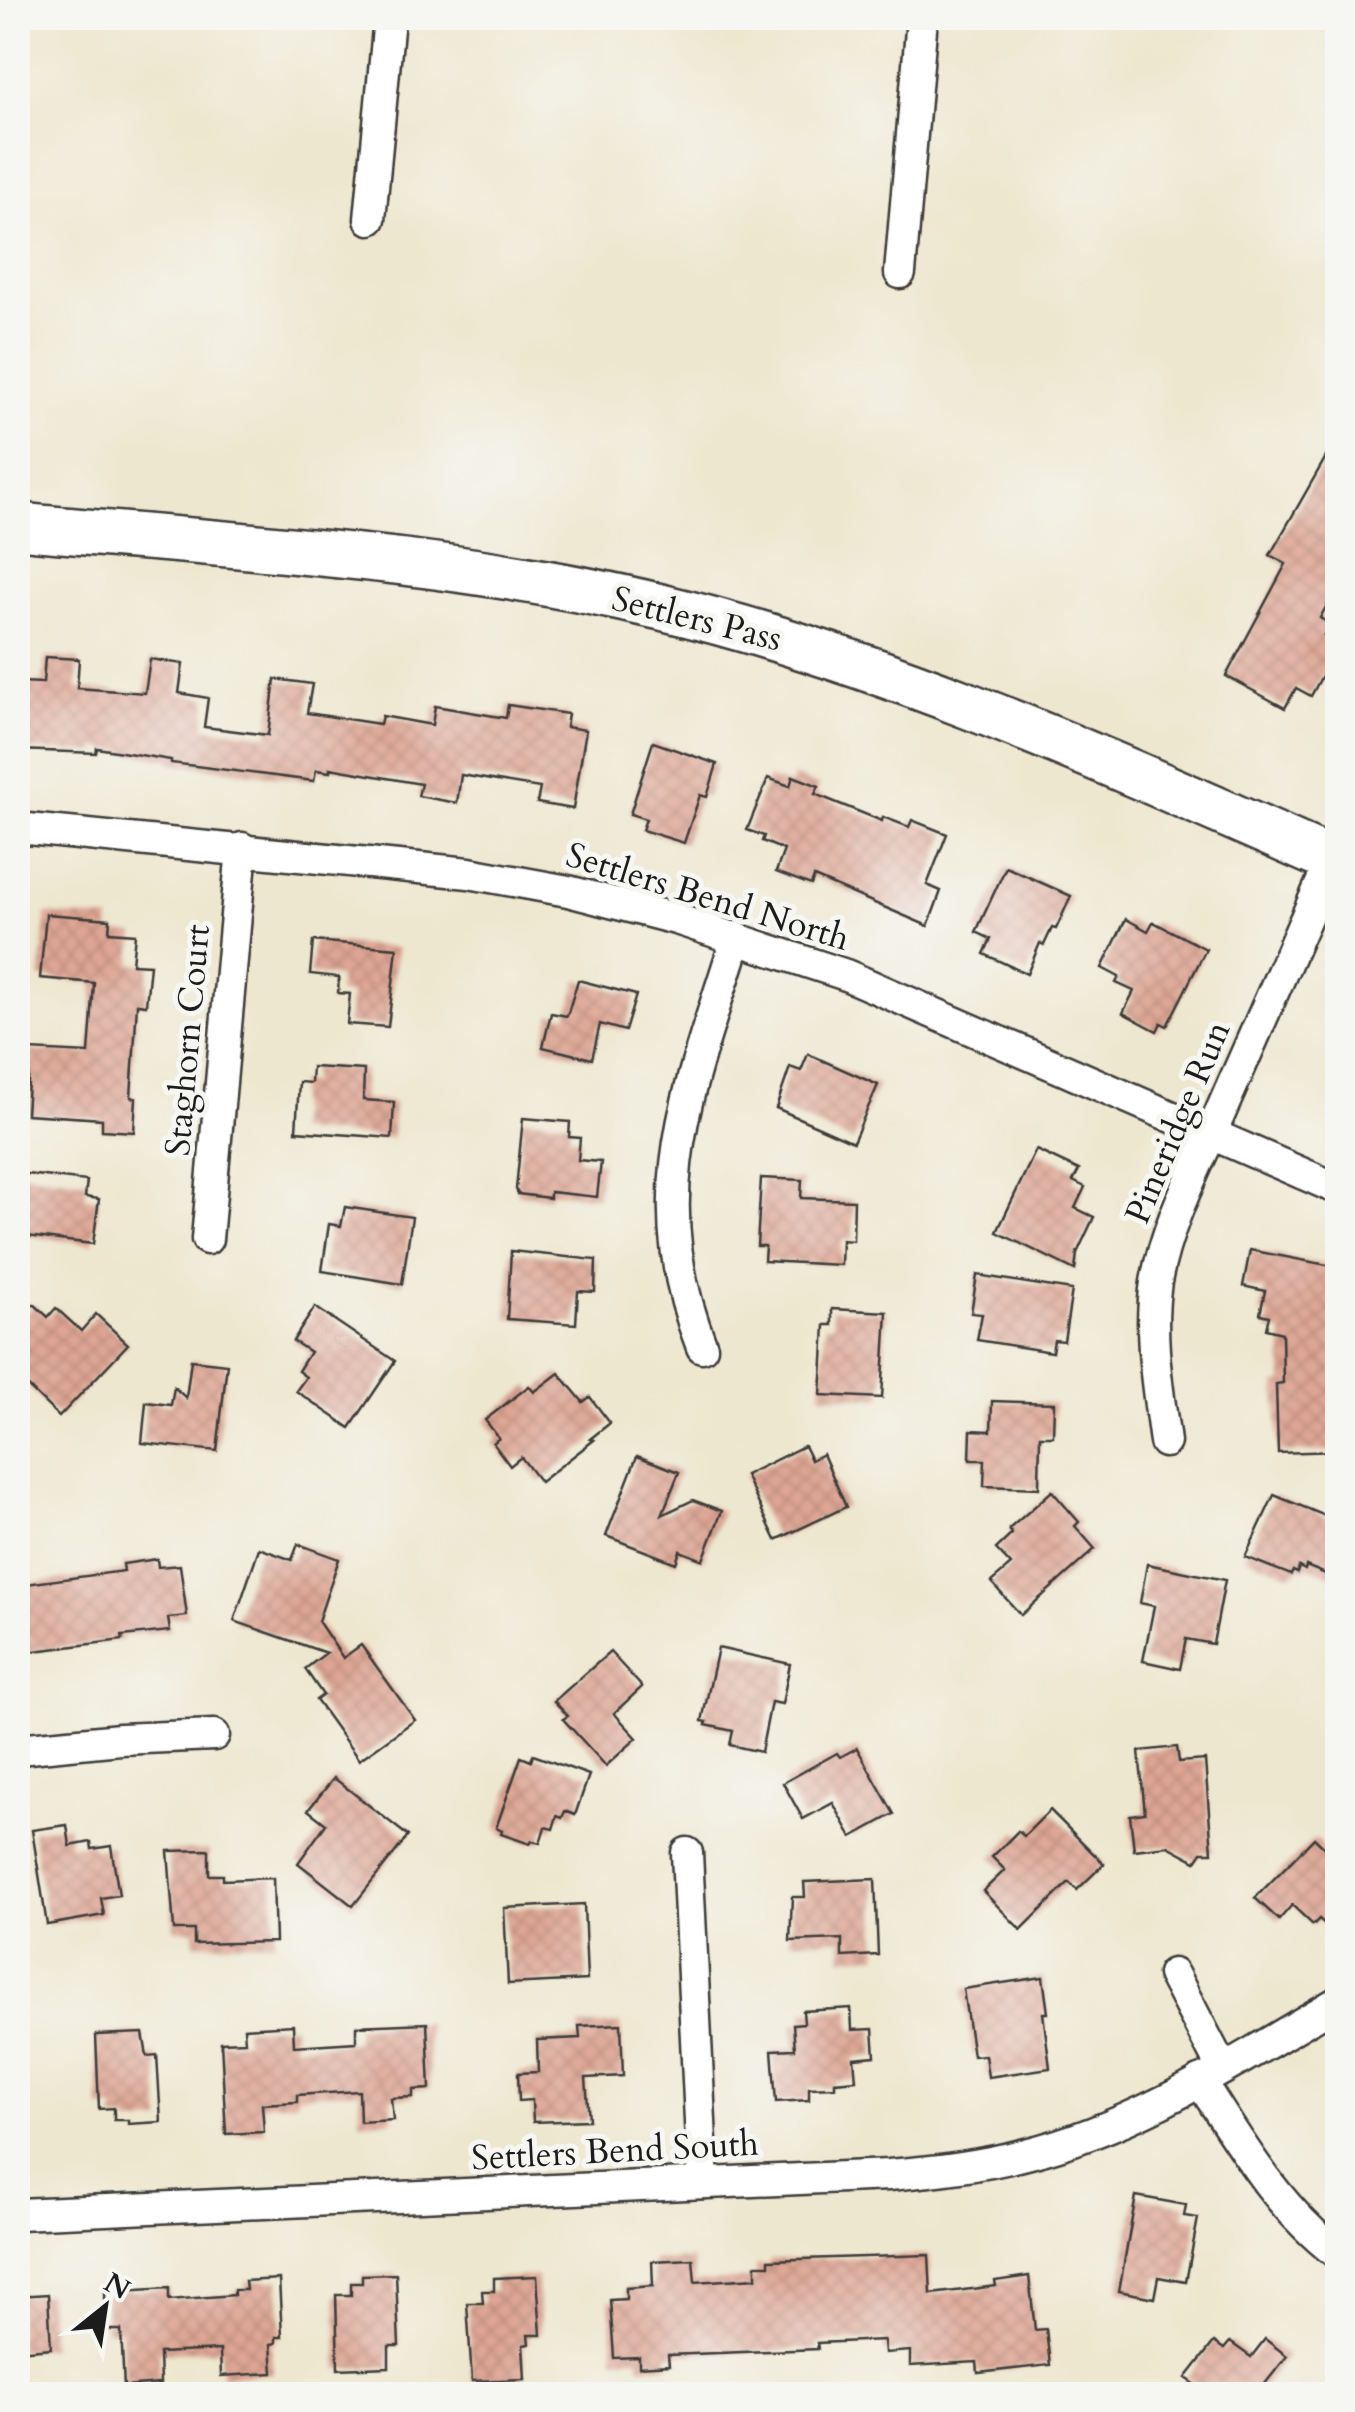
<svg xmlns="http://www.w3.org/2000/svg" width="1355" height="2412" viewBox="0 0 1355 2412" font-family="Cardo,serif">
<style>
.building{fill:url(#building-cross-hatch)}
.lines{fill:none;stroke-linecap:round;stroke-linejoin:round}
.street-casing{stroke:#3c3a37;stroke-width:35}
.secondary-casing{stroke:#3c3a37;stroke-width:50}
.street{stroke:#fff;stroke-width:30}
.secondary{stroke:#fff;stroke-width:45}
.labels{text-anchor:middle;stroke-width:10;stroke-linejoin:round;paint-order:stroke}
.street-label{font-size:35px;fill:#1c1c1c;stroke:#f6f6f2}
</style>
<defs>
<pattern id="building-cross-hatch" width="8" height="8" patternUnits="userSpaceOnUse" patternTransform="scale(2.5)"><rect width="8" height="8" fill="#dea694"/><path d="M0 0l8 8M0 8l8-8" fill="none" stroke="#be8e7f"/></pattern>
</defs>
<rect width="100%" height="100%" fill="#f6f6f2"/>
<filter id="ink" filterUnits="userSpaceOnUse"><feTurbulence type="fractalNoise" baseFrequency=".01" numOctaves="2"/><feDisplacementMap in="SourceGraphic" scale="20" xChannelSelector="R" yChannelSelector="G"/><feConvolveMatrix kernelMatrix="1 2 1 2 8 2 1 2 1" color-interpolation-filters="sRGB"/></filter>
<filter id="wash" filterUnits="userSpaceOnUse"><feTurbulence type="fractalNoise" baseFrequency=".0048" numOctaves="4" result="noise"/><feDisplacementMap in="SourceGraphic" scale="40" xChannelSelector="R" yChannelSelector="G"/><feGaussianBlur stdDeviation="2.25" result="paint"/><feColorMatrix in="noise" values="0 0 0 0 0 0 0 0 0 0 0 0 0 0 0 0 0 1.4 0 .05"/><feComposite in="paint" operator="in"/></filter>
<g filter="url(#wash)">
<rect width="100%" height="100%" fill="#eee7cf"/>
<g id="blocks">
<g class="building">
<path d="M1338,436v149l-18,33 10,6 -6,11 14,7v4l-27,50 -15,-8 -11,20 -59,-32 60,-112 -16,-9z"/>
<path d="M45,657l34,2 -2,29 68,5 5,-34 33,5 -4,29 29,5 -4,29 64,8 7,-56 37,5 -5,29 73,11 2,-8 50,9 3,-19 71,12 2,-13 60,9 -2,13 20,3 -13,79 -36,-6 3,-15 -79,-13 -4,28 -39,-7 3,-12 -91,-16v4l-14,-2 -2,11 -143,-18v-3l-74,-12 -1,5 -78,-3 2,-68 23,1z"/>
<path d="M653,742l64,22 -10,33 -7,-2 -16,48 -42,-13 4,-11 -16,-5z"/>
<path d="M793,776l26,10 -4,8 67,27 1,-4 26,10 3,-7 35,14 -20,51 14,6 -13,35 -114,-49 -3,8 -35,-13 8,-22 -22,-9 2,-5 -17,-6 21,-52 22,8z"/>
<path d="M1006,867l65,29 -15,33 -4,-1 -8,17 -4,-2 -13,31 -43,-20 7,-15 -15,-7z"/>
<path d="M46,914l64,5 -1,13 26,2 -3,30 18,1 -4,40 -9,-1 -6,93 5,1 -2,34 -32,-2v-11l-76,-5 4,-64 59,3 5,-70 -54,-5z"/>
<path d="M1126,919l22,12 5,-9 53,27 -39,77 -6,-3 -4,8 -34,-18 11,-22 -18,-8 3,-6 -17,-9z"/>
<path d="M313,941l84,7 -9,79 -41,-3 3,-30 -12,-1 1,-16 -29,-3z"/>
<path d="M578,980l58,15 -11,36 -25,-7 -8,35 -49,-12 8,-34 16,3z"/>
<path d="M808,1054l70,31 -25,57 -77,-34 14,-41 11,4z"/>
<path d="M312,1067l52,3 -1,30 31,2 -2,36 -96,-7 3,-49 12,1z"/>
<path d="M523,1118l47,4 -1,15 11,1 -2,22 23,2 -4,35 -47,-5v6l-32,-4 -2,-5z"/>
<path d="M1036,1150l43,20 -6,11 12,6 -10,21 19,9 -17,36 -2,17 -78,-38z"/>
<path d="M18,1173l69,8 -2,16 14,2 -6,45 -75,-9z"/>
<path d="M761,1178l41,2 -1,18 53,2 -1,41 -11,-1 -1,25 -77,-4 1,-15h-8z"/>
<path d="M345,1207l67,10 -10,67 -80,-13 7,-47 12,2z"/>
<path d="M1250,1250l82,16 -2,9 8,1v49l-5,-1 4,127 -59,2 -2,-69 7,-1 -1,-50 -16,-4 3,-13 -9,-2 5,-23 -22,-5z"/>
<path d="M511,1251l85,9 -1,32 -17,-1 -2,33 -69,-5z"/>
<path d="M977,1275l95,15 -8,51 -10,-1 -2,12 -75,-12 5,-26 -11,-1z"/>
<path d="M34,1304l14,13 8,-9 25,23 15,-17 32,30 -69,73 -41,-40v-55z"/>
<path d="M315,1307l80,54 -45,67 -54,-37 10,-14 -8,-6 12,-19 -17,-11z"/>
<path d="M832,1309l55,3 -5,86 -61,-3 4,-70h7z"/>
<path d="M191,1360l36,4 -10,87 -75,-8 4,-41 25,3 3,-18 12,11z"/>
<path d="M559,1373l24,29 7,-5 20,26 -20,16 4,1 -54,42 -19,-25 -11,9 -17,-23 6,-5 -14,-18 44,-34 5,6z"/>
<path d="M992,1401l62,2 -1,33h-13l-1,52 -55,-2 1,-26h-15l1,-30 20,1z"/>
<path d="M804,1446l7,14 12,-6 23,53 -70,33 -31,-65z"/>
<path d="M637,1456l42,16 -17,43 31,-15 29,11 -19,49 -23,-9 -4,12 -70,-27z"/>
<path d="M1052,1491l27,31 -4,4 20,23 -74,66 -30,-33 20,-17 -15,-16 16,-15 -3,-5z"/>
<path d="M1274,1495l64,26v58l-32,-13 -1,4 -6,-3 -2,6 -4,-2 -2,4 -46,-18z"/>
<path d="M298,1544l41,15 -21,62 25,37 18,-13 54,75 -56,40 -43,-60 7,-5 -18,-26 21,-16 -92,-32 25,-73 33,12z"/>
<path d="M157,1559l1,8 22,-2 7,51 -19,2 2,13 -48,5 1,4 -105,13v-68l106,-14 -1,-7z"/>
<path d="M1147,1564l78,16 -12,64 -27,-5 -6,30 -37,-8 11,-55 -14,-3z"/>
<path d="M718,1648l72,16 -8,40 -11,-2 -10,50 -31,-7 3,-14 -27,-6 1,-3 -5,-1z"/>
<path d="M610,1652l32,35 -28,26 23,25 -31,28 -43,-47 5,-3 -14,-15z"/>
<path d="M1177,1747l2,15 26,-2 7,92h-10l-6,9 -28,-15 -34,4 -4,-35 15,-2 -6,-62z"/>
<path d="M857,1748l37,66 -42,23 -19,-34 -30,16 -20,-36 54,-30 3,4z"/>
<path d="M533,1755l56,20 -14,40 -10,-4 -3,7 -5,-2 -4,13 -8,-2 -5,16 -8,-2 -2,3 -29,-10 1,-3 -6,-3 25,-71 10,4z"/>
<path d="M334,1778l74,58 -55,70 -55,-43 28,-39 -18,-14z"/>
<path d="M1050,1810l54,54 -27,26 -8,-8 -48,48 -38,-39 22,-21 -13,-13 26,-26 6,5z"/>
<path d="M67,1825l3,21 21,-4 1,7 19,-3 8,49 -18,3 3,17 -57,10 -15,-95z"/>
<path d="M1314,1838l24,23v74l-19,-16 -6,6 -21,-20 -13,15 -24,-22z"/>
<path d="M209,1850v25h14v5l50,-2 2,64 -81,2v-14h-20l-6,-79z"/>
<path d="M875,1879l3,76 -36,2v-18l-52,2 2,-44h13l-1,-15z"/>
<path d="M584,1904l3,76 -79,4 -4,-76z"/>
<path d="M1043,1977l5,36h-5l7,55 -62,9 -3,-22 -12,1 -10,-67z"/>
<path d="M851,2008l1,22 21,-1 2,27 -21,2 2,22 -21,2v5l-26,1v12l-33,2 -4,-52 23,-1 -2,-25 11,-1 -1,-12z"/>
<path d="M427,2023l3,66 -17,1v7l-22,1 2,22 -33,2 -1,-31 -62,4v7l-35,2 2,28 -38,2 -5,-92 24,-1 -1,-13 49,-3 1,21 62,-4v-16z"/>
<path d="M621,2024l2,52 -37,2 3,42 -56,2 -1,-22 -13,1 -1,-28 20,-1 -1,-32 43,-2 -1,-12z"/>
<path d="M143,2033l4,23 10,-1 4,67 -33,2v-4h-14v-12l-15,1 -3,-74z"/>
<path d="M1136,2196l50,9 -2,11 14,2 -12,64 -28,-5 -4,21 -35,-7z"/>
<path d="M929,2255l2,39 65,-8 -1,-5 34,-5 6,54 11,-1 4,36 -72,8 -1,-11 -67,4v-15l-25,2 -1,-13 -67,3 1,6 -150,6 1,10 -30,2v-10l-25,1 -4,-58 16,-1v-11l27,-2 -1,-25 41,-2 2,23 61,-4v-13h13v-5z"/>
<path d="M396,2274l3,72h-10v21l-51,2 -2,-74h15v-12h11v-8z"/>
<path d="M537,2276l4,59h-13l1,9 -6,1 2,34 -53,2 -5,-78h16l-1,-12h12v-13z"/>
<path d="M279,2279l3,58h-6v6l-5,1 2,29 -52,3 -1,-26 -61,3 1,31 -36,3 -3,-57h-15l-1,-38 64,-4v12l65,-5v-5h12l-1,-9z"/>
<path d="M48,2294l3,54 -33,3v-55z"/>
<path d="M1265,2339l22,17 -30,38h-48l-23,-16 28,-36 10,7 6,-7 21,15z"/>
</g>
</g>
</g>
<g filter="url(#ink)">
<use href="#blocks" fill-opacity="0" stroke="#3c3a37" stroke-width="2.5"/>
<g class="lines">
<g class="street-casing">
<g id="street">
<path d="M370,219l19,-201"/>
<path d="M900,273l22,-255"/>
<path d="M18,828l451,45 99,18 108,28 170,56 492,214"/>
<path d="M207,1239l35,-391"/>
<path d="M702,1347c-61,-154 -11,-262 35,-410"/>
<path d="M1165,1442c-7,-53 -17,-107 -9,-160 11,-61 41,-115 65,-171 39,-89 78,-177 117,-266"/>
<path d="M18,1749l102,-10 94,-4"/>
<path d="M687,1853l16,330"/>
<path d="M1173,1974l49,94"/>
<path d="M1200,2081c40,62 78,128 138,173"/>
<path d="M18,2214l871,-39c46,-4 92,-9 137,-21 113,-28 212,-94 312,-152"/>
</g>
</g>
<g class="secondary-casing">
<path id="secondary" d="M18,526c214,20 433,30 643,81 236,57 455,159 677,256"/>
</g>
<use href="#street" class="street"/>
<use href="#secondary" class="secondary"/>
</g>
</g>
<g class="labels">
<g class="street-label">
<text transform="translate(697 618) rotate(14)" y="12">Settlers Pass</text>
<text transform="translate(708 896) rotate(17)" y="12">Settlers Bend North</text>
<text transform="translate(187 1040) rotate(-85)" y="12">Staghorn Court</text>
<text transform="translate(1177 1122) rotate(-67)" y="12">Pineridge Run</text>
<text transform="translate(615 2150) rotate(-3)" y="12">Settlers Bend South</text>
</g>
</g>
<rect width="1355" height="2412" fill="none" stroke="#f6f6f2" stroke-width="60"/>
<g transform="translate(105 2307) rotate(30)" stroke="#f6f6f2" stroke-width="8" paint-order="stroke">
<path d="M0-8L18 38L0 25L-18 38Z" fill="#1c1c1c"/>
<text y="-15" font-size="28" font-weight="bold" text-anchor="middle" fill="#1c1c1c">N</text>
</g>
</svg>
